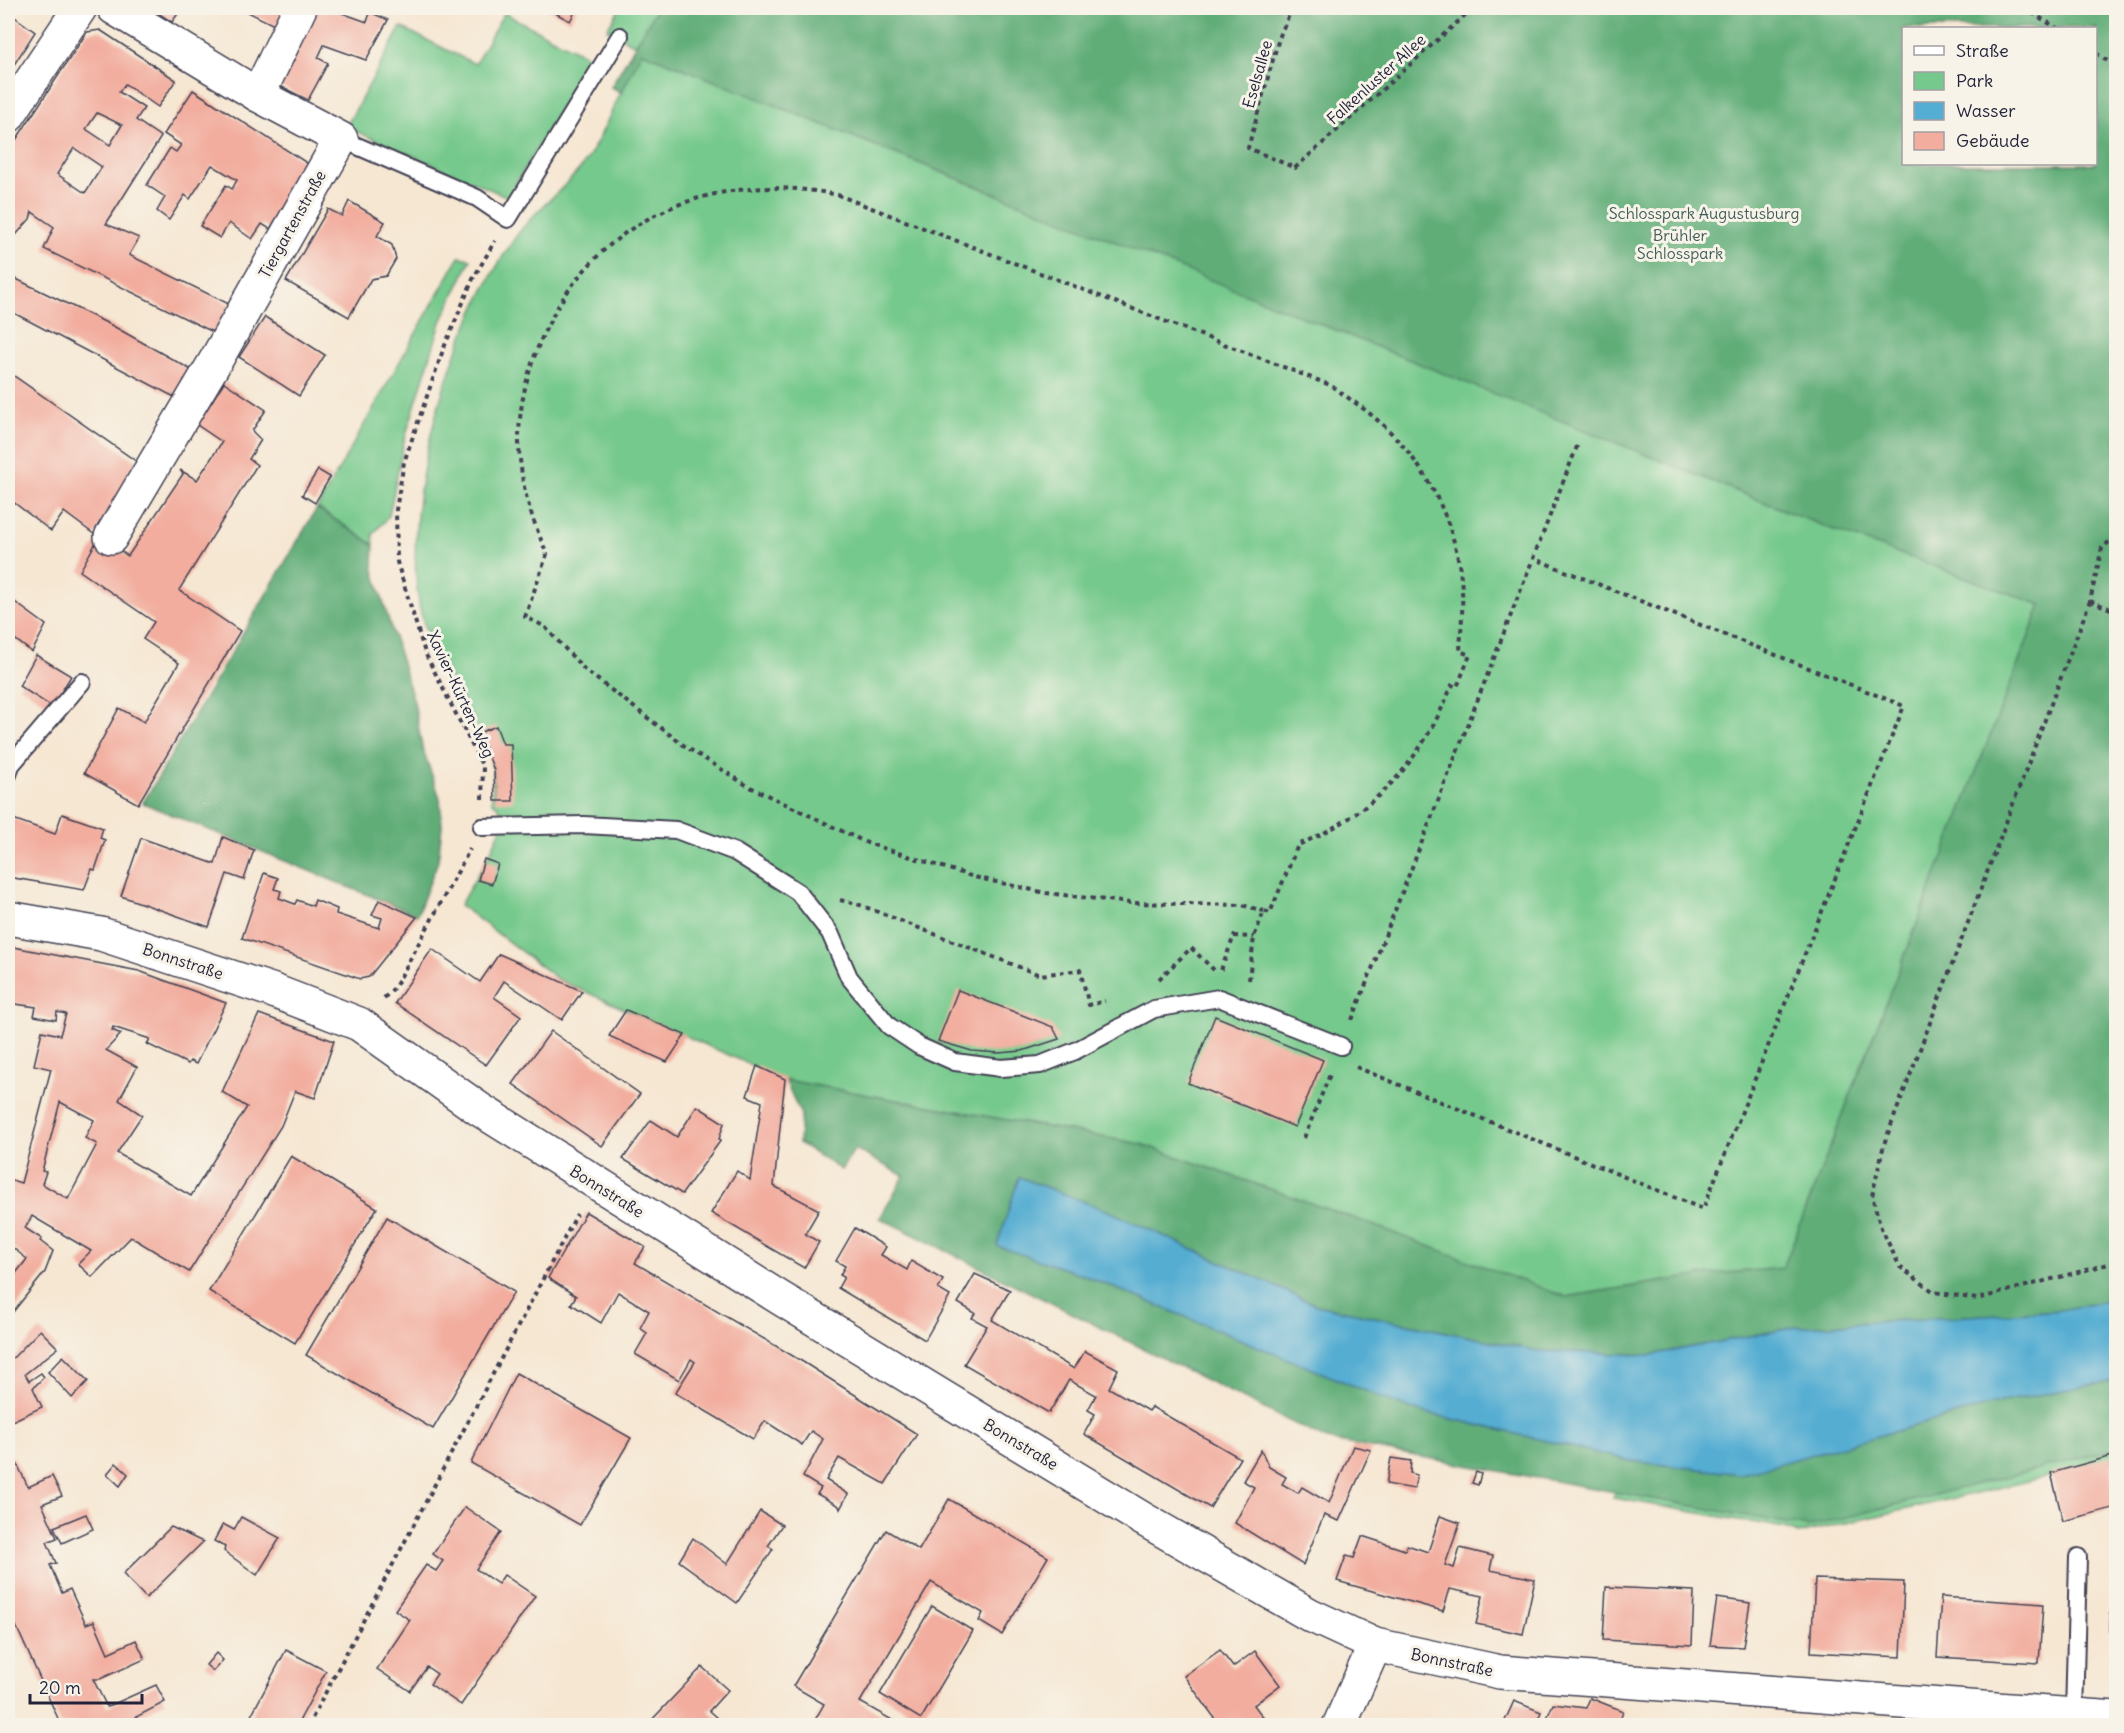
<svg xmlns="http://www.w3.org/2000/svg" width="2124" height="1733" viewBox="0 0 2124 1733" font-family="Delius,sans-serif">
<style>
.green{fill:#76c98c;stroke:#4c7664;stroke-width:1.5;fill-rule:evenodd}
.forest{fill:#60ad78;stroke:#41685a;stroke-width:1.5;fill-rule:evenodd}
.water{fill:#54add2;stroke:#3b6886;stroke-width:1.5}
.building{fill:#f2ad9f;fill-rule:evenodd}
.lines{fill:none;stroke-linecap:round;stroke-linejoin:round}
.service-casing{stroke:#424052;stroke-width:20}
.minor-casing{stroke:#424052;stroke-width:36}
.path{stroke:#424052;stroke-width:4;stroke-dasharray:4.5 4.5;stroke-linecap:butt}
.service{stroke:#fff;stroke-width:16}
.minor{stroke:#fff;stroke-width:33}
.labels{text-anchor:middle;stroke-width:6;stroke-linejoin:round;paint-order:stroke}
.street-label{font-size:16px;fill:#22223b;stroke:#f7f3e8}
.park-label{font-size:16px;fill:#3f5c57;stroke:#f7f3e8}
</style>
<rect width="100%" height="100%" fill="#f7f3e8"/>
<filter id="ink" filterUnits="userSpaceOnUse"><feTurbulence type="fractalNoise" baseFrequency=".0167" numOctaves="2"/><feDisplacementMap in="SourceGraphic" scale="12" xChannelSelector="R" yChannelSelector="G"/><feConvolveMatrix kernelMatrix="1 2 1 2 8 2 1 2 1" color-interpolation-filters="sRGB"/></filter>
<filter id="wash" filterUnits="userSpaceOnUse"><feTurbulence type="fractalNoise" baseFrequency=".008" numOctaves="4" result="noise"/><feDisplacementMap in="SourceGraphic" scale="24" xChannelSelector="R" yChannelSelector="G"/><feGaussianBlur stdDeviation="1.35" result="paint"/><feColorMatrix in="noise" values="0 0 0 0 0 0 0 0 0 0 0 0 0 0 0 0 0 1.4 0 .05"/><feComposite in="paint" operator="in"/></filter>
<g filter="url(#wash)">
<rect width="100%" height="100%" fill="#f6e7d3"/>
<g class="green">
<path d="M620,8h1496v1453l-318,73 -13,-6 -172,-30 78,-221 -125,20 -425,-153 -356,-64 -226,-100 -99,-75c10,-19 35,-56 40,-75 4,-10 2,-24 -8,-28 0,-10 3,-23 1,-32 -13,-58 -61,-103 -73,-161 -21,-111 31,-280 95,-371 20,-29 51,-49 71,-77 14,-21 24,-47 35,-69l-10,-5 24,-42 -28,-16zM1904,28h192v136h-192z"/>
<path d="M504,13l87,45 -83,139 -162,-70 55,-100 74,37z"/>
<path d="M459,257l12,2 -30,63 -37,119 -15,75 -16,18 1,11 -57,-37z"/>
</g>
<g class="forest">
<path d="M657,8h1459v1291l-54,11 -265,17 -147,28 -112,-4 -222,-46 -205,-93 -92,-35 -21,69 88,30 324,133 221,52 110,13 260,-72 115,-22v69l-308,78 -481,-87 -447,-222 24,-42 -49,-27 -14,21 -42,-27 2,-28 -16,-35 356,64 218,76 207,77 136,-22 81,-7 258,-663 -215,-78 -1184,-475 -20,40 -11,-5zM1904,28h192v136h-192z"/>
<path d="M317,508l57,37 -1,21 8,29 33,107 8,45 18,51 2,28 -4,35 -21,54 -274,-112z"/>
</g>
<path class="water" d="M1019,1177l92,35 205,93 222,46 112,4 147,-28 265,-17 54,-11v81l-115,22 -260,72 -110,-13 -221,-52 -324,-133 -89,-30z"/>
<g id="blocks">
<g class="building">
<path d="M151,8h31l-10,14z"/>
<path d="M240,8h50l-10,20z"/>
<path d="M312,8h16l39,14 3,-9 -15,-5h19l-2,5 16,7 -22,40 -42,-15 -6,13 10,5 -20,37 -32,-16z"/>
<path d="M546,8h31l-7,13z"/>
<path d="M8,12l27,20 -27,42z"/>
<path d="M100,30l76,50 -18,27 -33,-23 -6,8 25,16 -8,12 25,17 -55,87 33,14 -10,17 108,53 -18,27 -175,-86 10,-22 -22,-15 -2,7 -22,25v-92l79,-120zM97,113l25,12 -12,20 -24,-16zM74,148l28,19 -17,26 -28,-19z"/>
<path d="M193,90l117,75 -40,64 -8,-5 -10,15 -23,-16 -9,15 -20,-12 26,-41 6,4 5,-9 -25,-15 -22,34 -5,-4 -16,25 -12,-9 8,-14 -18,-12 23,-37 6,4 5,-7 -17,-11z"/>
<path d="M349,201l36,21 -8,14 15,9 4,14 -10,17 -15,3 -22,38 -63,-36 42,-72 14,7z"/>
<path d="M8,275l105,51 84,47 -17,27 -172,-90z"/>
<path d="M265,317l60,38 -26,41 -60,-39z"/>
<path d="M8,365l5,4 -3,4 130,91 -45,71 -31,-23 -13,19 -43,-33z"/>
<path d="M224,382l42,28 -14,21 9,9 -12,19 8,6 -78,125 61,41 -102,173 -54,-31 35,-65 25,14 35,-59 -36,-24 11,-17 -74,-51 19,-34 29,19 55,-82 -3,-4 17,10 25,-38 -25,-17z"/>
<path d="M318,470l12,7 -15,26 -13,-8z"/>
<path d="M8,597l38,28 -14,27 -24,-18z"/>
<path d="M36,655l35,21 -19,31 -33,-21z"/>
<path d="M496,726l7,18h8l2,57h-18l-1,-31 -15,-37z"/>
<path d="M62,814l41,14 -3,10 5,2 -10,30 -3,-1 -8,21 -76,-13v-60l47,17z"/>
<path d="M223,837l31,13 -10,30 -17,-6 -18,53 -88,-31 20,-58 74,26z"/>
<path d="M484,859l14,5 -6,20 -14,-4z"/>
<path d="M264,873l14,5 -4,11 7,2 -2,7 16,6 2,-4 16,6 2,-6 22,9 -1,5 43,14 3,-10 -10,-3 7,-15 38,17 -48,60 -9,2 -118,-41z"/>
<path d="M8,946l131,25 87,32 -30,61 -6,-3 -2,3 -41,-20 3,-5 -37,-12 -1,3 9,4 -15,16 31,17 -18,33 23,15 -25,38 74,43 56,-89 -25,-15 37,-78 75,27 -19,57 -20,-7 -14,35 -92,146 -58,-35 -39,40 -14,-13 13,-13 -59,-35 -7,12 17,11 -2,2 13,10 -8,21 -37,46v-54l8,9 11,-14 -19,-15v-65l13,4 30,-114 -17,-4 8,-34 18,4 6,-21 -9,-2 -1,8 -22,-4 2,-9 -28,-4zM60,1102l34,18 -9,18 12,6 -29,55 -26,-15 4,-12 -4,-1z"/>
<path d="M432,949l48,33 19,-28 83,37 -20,29 -58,-39 -10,16 27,19 -35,49 -91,-62z"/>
<path d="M958,990l95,37 6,12 -37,12 -23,2 -27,-2 -34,-10z"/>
<path d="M626,1010l59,25 -18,27 -58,-26z"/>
<path d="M1215,1016l108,44 -28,67 -107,-44z"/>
<path d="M551,1031l89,63 -38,52 -89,-62z"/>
<path d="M757,1066l28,13 -11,107 45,24 -14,24 14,8 -15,26 -93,-55 26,-42 13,9 12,-78 -15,-6z"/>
<path d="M697,1106l27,17 -5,16 2,1 -39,54 -59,-35 28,-39 26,17z"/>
<path d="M291,1156l86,52 -82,135 -86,-52z"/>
<path d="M586,1212l59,35 -10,16 168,99 114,72 -32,50 -46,-26 -13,22 22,14 -8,15 -1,-3 -22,-12 4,-6 -18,-11 20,-38 -12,-8 -9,14 -37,-24 -12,18 -78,-46 20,-31 -4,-3 -12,21 -44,-26 12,-21 -7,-5 9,-17 -31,-19 -17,31 -30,-19 5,-8 -28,-18z"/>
<path d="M387,1217l127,75 -81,137 -127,-74z"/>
<path d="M855,1228l31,19 -5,8 26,15 4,-9 32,19 -5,9 12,7 -25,44 -87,-52 6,-11 -4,-2 5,-9 -9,-5z"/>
<path d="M975,1274l35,16 -18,30 82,49 11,-18 33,18 -9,19 40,23 3,-4 88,51 -30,50 -126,-74 11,-20 -7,-4 8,-15 -27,-15 -20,33 -85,-49 23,-38 -15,-8 3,-5 -17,-10z"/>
<path d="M40,1330l18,18 -33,26 4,7 12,-8 3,4 -11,11 9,19 -34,16v-63l6,-3z"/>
<path d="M63,1356l25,25 -16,17 -24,-26z"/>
<path d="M516,1373l115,65 -51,87 -109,-62z"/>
<path d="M1353,1446l18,4 -32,71 -15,-6 -21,50 -68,-42 19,-36 -11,-6 18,-31 8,17 17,10 -4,7 16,9 4,-6 27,16z"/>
<path d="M2112,1456l1,52 -50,13 -12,-48z"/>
<path d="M14,1457l14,30 24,-11 10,20 -20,8 15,34 -10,4 9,21 -6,2 12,28 8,-4 16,35 8,-3 14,32 28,-13 9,19 -45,20h-7l14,28 49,-22 9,17 -29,15 4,8h-79l-53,-117v-148z"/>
<path d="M1391,1458l20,3 -1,12 7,2 -3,14 -28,-5z"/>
<path d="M116,1463l12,11 -8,12 -13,-12z"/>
<path d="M1476,1472l5,2 -3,11 -6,-2z"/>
<path d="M949,1499l99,58 -46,78 -23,-14 4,-8 -52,-31 -71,120 41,23h-76l-10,-5 9,-16 -31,-18 93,-156 33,20z"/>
<path d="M465,1507l36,25 -25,37 22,15 6,-9 31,21 -74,109 -31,-21 7,-10 -10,-7 -17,24 -33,-22 33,-49 -15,-10 31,-45 10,6 7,-10 -10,-7z"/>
<path d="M760,1511l22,14 -14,21 5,3 -36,54 -58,-42 14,-23 34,26z"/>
<path d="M86,1514l7,15 -31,14 -8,-16z"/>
<path d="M1440,1516l20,7 -15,42 9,3 6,-20 33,8 -3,14 45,9 -12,55 -47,-10 7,-28 -33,-7 -7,22 -106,-30 9,-25 8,2 8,-22 43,14 2,-5 21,7z"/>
<path d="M241,1517l39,21 -23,37 -33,-24 1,-4 -11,-6 9,-17 11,6z"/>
<path d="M171,1527l32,15 -57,56 -23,-24z"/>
<path d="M2113,1567l3,1v63h-6z"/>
<path d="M1815,1579l89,3 -3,75 -90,-5z"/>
<path d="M1606,1587l88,4 -2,54 -89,-5z"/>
<path d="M1941,1597l102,7 -4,59 -102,-6z"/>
<path d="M1717,1598l33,5 -7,44 -33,-2z"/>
<path d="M932,1606l41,25 -52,88 -41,-25z"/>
<path d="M286,1650l40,21 -29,54h-51z"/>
<path d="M1220,1650l13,17 22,-16 25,34 -26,20 9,12 -4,8h-49l4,-8 -30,-41z"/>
<path d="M216,1653l7,7 -10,11 -7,-6z"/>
<path d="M702,1667l26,23 -19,21 16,14h-78z"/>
<path d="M1590,1698l33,13 -5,14h-74l9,-21 33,4z"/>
<path d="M1514,1701l27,11 -5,13h-33z"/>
</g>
</g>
</g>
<g filter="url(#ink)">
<use href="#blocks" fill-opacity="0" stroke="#424052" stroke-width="1.5"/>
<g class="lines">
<g class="service-casing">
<g id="service">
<path d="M341,139l136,59 31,21 112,-183"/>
<path d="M8,775l3,-10 71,-83"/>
<path d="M482,827l102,-2 92,5 59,22 63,40 32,41 19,44 40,49 30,20 36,16 46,6 39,-3 35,-14 79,-42 65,-11 122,48"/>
<path d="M2074,1716l4,-159"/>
</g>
</g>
<g class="minor-casing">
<g id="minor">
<path d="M258,95l42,-87"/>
<path d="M8,116l72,-108"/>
<path d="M111,537l105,-177 125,-221 -83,-44 -144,-87"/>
<path d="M8,918l93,16 170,56 88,34 120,85 301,189 363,221 167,96 65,30 125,27 616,46"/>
<path d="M1339,1726l36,-81"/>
</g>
</g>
<g class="path">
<path d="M1292,8l-13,30 -31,110 47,20 178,-160"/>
<path d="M2024,8l33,20"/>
<path d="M2096,53l20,14"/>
<path d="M2116,536l-14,12 -12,53 -206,543 -12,52 9,32 19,39 34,25 43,7 139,-37"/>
<path d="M2090,601l26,10"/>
<path d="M482,799l1,-32 -58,-114 -28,-91 -1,-52 8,-48 39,-112 30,-71 22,-38"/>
<path d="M840,900l20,5 180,70 40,-5 9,35 16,-4"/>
<path d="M1221,970l13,-34 20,1"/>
<path d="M1159,979l32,-31 23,22"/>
<path d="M1249,980l5,-43 10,-26 6,2 28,-68c78,-33 122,-81 154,-160l5,2 13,-32 -10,-4c1,-20 3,-40 2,-60 -3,-65 -37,-131 -87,-173 -14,-12 -30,-22 -45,-33l-492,-190c-129,-27 -249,25 -300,152 -15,37 -23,80 -17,120 3,31 14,59 26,87l-22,63 19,9 41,44 101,77 62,39 119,57 107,34 72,16 85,10 111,2 22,6"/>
<path d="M384,998l11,-11 75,-138"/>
<path d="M1352,1020l226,-576"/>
<path d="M1356,1067l347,142 201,-503 -369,-147"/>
<path d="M1304,1138l27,-66"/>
<path d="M308,1726l269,-512"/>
</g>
<use href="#service" class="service"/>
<use href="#minor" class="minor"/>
</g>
</g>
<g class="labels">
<g class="street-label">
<text transform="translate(1257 74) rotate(-74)" y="6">Eselsallee</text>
<text transform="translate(1376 79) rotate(-42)" y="6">Falkenluster Allee</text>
<text transform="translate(292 224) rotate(-61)" y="6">Tiergartenstraße</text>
<text transform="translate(461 694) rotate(65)" y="6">Xavier-Kürten-Weg</text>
<text transform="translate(183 961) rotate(18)" y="6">Bonnstraße</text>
<text transform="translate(607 1191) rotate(32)" y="6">Bonnstraße</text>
<text transform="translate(1021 1444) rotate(31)" y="6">Bonnstraße</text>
<text transform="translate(1452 1662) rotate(12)" y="6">Bonnstraße</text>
</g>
<g class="park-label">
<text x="1704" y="219">Schlosspark Augustusburg</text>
<text x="1680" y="241">Brühler<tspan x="1680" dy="18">Schlosspark</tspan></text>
</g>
</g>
<rect width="2124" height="1733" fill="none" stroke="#f7f3e8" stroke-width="30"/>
<rect x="1902" y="27" width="195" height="138" fill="#f7f3e8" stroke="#a29fa3" stroke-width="1.5"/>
<rect x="1914" y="46" width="30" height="9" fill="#ffffff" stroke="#a29fa3" stroke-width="1.5"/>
<text x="1956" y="57" font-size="18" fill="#22223b">Straße</text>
<rect x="1914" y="72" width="30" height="18" fill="#76c98c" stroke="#a29fa3" stroke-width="1.5"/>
<text x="1956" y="87" font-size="18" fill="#22223b">Park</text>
<rect x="1914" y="102" width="30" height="18" fill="#54add2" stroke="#a29fa3" stroke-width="1.5"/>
<text x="1956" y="117" font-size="18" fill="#22223b">Wasser</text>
<rect x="1914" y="132" width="30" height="18" fill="#f2ad9f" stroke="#a29fa3" stroke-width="1.5"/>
<text x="1956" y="147" font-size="18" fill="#22223b">Gebäude</text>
<path d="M30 1694v9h112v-9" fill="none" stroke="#22223b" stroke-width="3"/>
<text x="39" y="1694" font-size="18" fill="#22223b" stroke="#f7f3e8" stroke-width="4.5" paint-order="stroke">20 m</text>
</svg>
